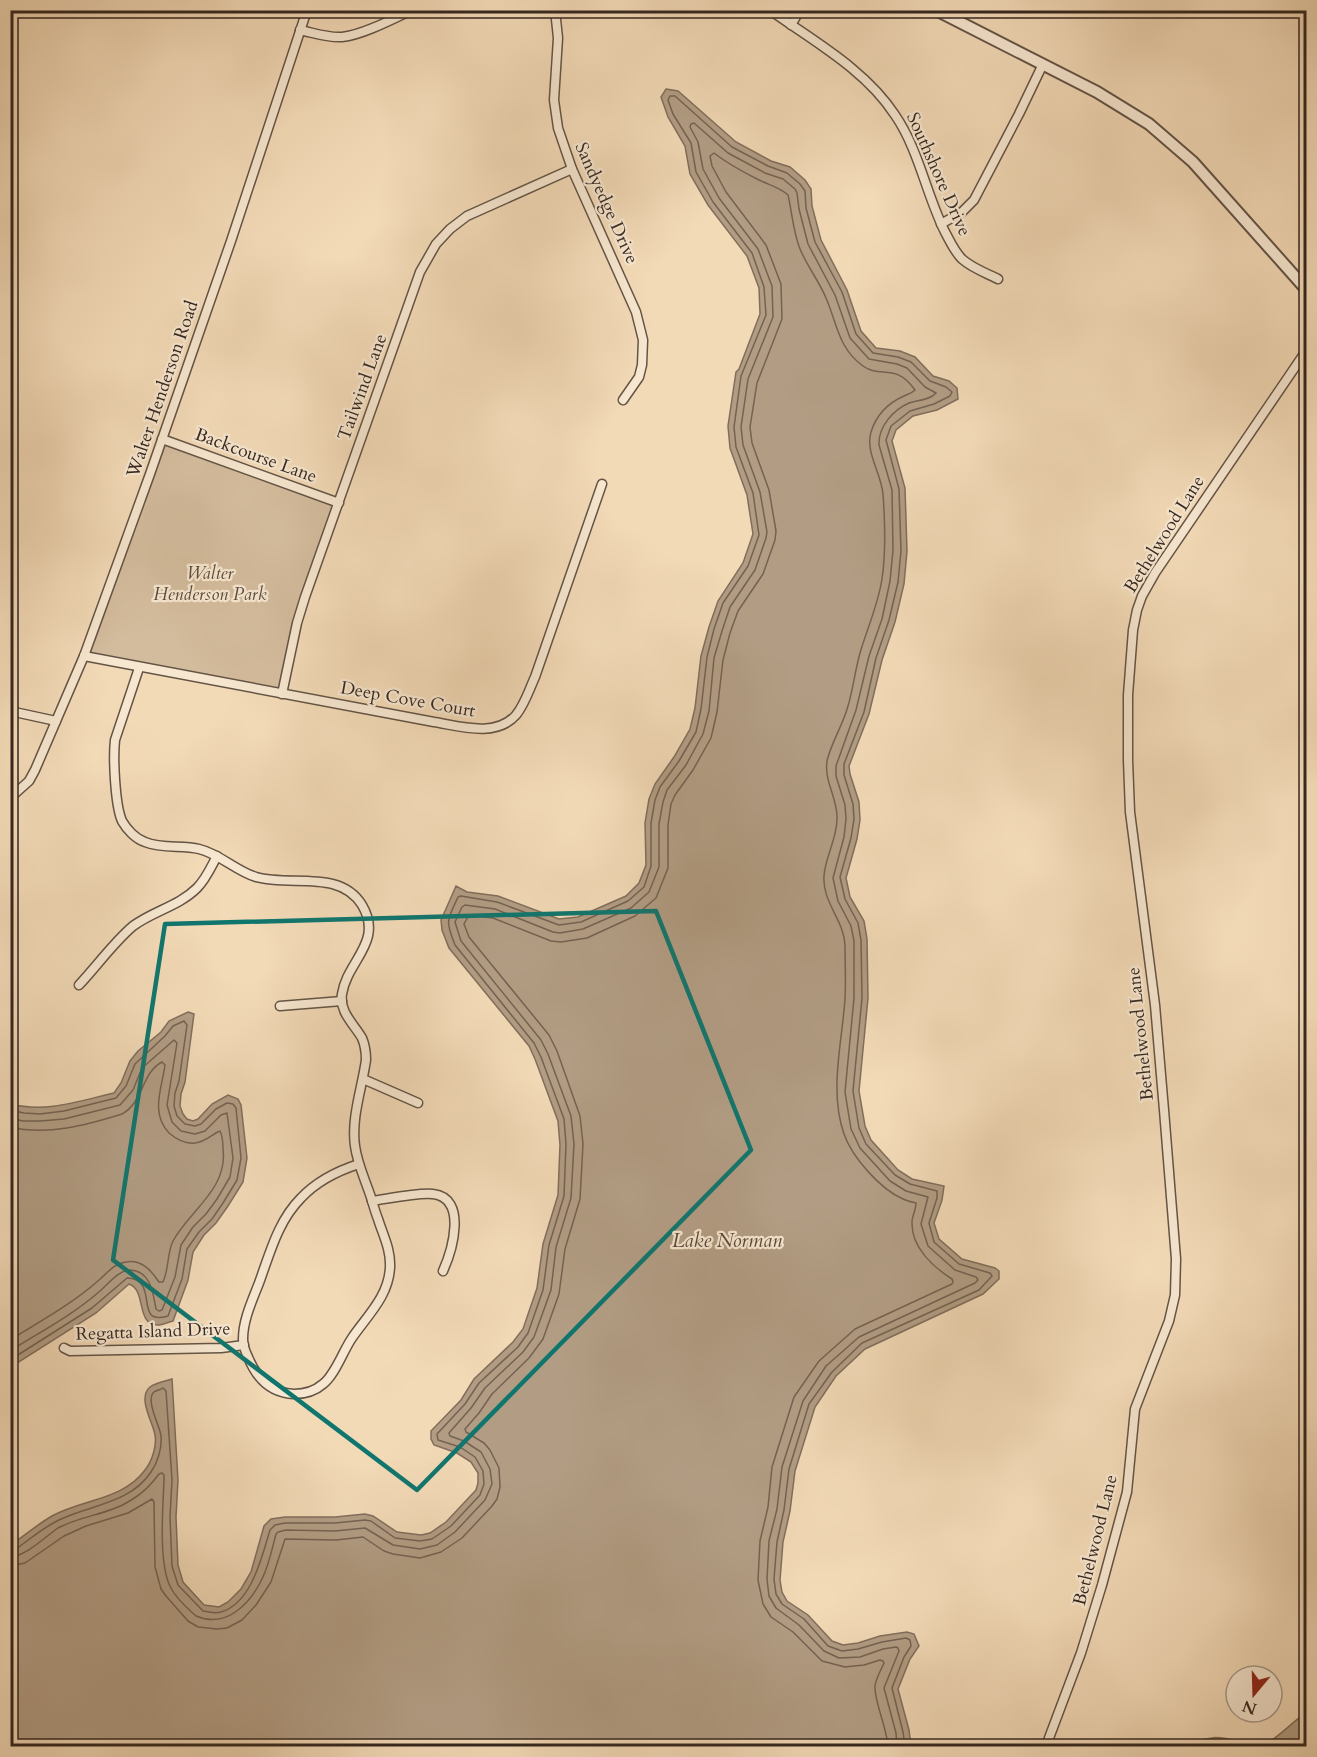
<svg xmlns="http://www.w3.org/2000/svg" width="1317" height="1757" viewBox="0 0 1317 1757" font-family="Cardo,serif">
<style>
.green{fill:#d3bc9d;stroke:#84725e;stroke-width:1.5}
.water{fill:#b29d84;stroke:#806e5c;stroke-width:1.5}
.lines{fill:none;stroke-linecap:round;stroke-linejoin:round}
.shore{stroke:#746252;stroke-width:1.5}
.minor-casing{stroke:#645446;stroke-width:11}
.tertiary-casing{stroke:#645446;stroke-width:14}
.minor{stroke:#f7e7d0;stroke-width:8}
.tertiary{stroke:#f7e7d0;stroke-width:10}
.marked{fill:none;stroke:#0f766e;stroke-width:4.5;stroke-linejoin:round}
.labels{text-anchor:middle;stroke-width:4.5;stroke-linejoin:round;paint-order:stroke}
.street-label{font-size:18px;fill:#352720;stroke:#f7e7d0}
.park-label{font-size:18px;font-style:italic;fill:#5c4c3f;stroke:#f7e7d0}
.water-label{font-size:20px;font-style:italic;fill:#5a4a3e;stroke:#f7e7d0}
</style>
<rect width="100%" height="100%" fill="#f3dab7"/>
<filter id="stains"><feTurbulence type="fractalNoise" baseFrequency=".00333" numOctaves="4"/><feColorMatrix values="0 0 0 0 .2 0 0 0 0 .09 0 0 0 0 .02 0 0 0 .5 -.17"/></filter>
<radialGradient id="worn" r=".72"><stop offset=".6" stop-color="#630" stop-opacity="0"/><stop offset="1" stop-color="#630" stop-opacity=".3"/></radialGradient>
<path class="green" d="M162,440l176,63 -33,93 -24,98 -197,-38z"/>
<g class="water">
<path d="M666,89l12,2 58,51 35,19 19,6 15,13 6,9 1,17 9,34 26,50 14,41 15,17 24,3 15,6 18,19 16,5 8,7 1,11 -21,11 -24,6 -17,14 -4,11 13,47 2,63 -3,33 -9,38 -13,38 -13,54 -20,52 1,8 9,28 1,18 -3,19 -11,39 4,19 14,24 3,18 1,59 -9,93 6,35 6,14 27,30 14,9 32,7 -2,14 -8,23 5,16 23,20 33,9 4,3v8l-16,15 -118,55 -29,27 -21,31 -20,64 -5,40 -7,31 -3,38 2,12 5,9 21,14 24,26 11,4 15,-2 22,-7 27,-4 7,2 5,12 -9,13 -12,30 11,41 2,16h-900v-201c13,-9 27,-21 41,-29 31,-17 71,-16 93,-46 7,-9 12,-24 10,-35 -2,-13 -18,-37 -5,-48 5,-4 15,-6 22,-8l6,101 -2,37 2,48 5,17 21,23 15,2 9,-5 13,-13 10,-17 13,-46 7,-7 14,-2h50l30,-3 8,2 24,16 24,3 9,-2 16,-11 30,-32 2,-7v-10l-7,-11 -14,-9 -23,-8 -3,-6v-8l30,-31 13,-21 39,-37 10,-13 14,-41 6,-44 15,-49 2,-50 -2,-24 -23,-62 -6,-13 -80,-98 -7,-18 -1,-10 15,-34 11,6 31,4 61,23 19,-2 48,-21 13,-13 7,-18 -1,-42 4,-24 6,-15 19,-27 16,-28 5,-21 6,-52 8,-29 9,-26 25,-38 10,-29 -6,-39 -17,-47 -2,-22 8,-54 3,-3 21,-55 -1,-26 -12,-32 -39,-51 -18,-31 -5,-28 -17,-29 -7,-20z"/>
<path d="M188,1012l6,2 -9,68 -4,12 -1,12 3,8 4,5 6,2 5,-2 14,-15 16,-9 10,4 3,6 6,53 -4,24 -15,24 -12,17 -12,12 -11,17 -5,28 -15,41c-5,1 -11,4 -15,4 -23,0 -11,-35 -29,-41l-33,29 -85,54v-263c35,9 68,-3 103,-11l7,-10 9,-22 8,-10 23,-19 8,-11z"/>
<path d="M1306,1713v33h-119c25,-11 29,-10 55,-4 5,1 13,5 19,4 10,-1 34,-27 45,-33z"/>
</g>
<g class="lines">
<g class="shore">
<path d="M10,1110l14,3 16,1 24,-3 52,-13 10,-12 9,-22 30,-28 8,-10 11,-5 3,4 -8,56 -4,12 -1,13 3,10 8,8 10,2 6,-2 15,-15 11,-6 6,1 3,4 5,50 -4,22 -14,23 -11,16 -13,13 -12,17 -5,30 -14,37c-36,11 -7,-37 -41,-38l-35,30 -82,52"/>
<path d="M10,1118l13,3h17l24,-2 56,-14 13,-15 9,-22 32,-28 3,3 -10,62 5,17 9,9 14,3 10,-3 16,-16 6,-2 6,45 -3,19 -13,22 -11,15 -13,13 -12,18 -6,32 -13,33 -3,1 -3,-2c-3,-16 -5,-38 -26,-39 -11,0 -22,14 -30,21 -27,24 -60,41 -90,60"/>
<path d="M10,1127c37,9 77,-2 112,-13 22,-12 19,-41 40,-52l3,3c-3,23 -15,48 4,68 7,6 17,11 26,10 11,-1 17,-9 25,-12 3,6 3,12 3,18 5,40 -33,61 -50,92 -6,12 -4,28 -10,41h-4c-8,-12 -18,-23 -33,-20 -11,1 -19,11 -27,18 -27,24 -58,41 -89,60"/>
<path d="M10,1549h6c14,-10 28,-22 43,-29 31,-15 72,-17 92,-48 7,-10 11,-24 10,-36 -1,-10 -16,-36 -7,-44 1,-1 8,-3 9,-4l3,3 6,89 -2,37 2,49 6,19 25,26c5,1 13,3 18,1 31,-9 41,-56 49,-82l5,-5 10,-2h50l30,-3 6,1 24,17 25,3 12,-2 19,-13 29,-31 4,-11 -1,-13 -8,-14 -15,-10 -22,-7 -1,-6 28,-30 14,-21 39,-36 10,-14 15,-43 6,-45 15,-49 2,-52 -2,-25 -23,-62 -7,-14 -79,-98c-10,-25 -8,-24 3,-48l3,-1 36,6 62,23 22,-3 47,-21 16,-14 7,-21v-43l4,-23 5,-13 19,-26 17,-29 5,-23 6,-52 7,-28 9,-26 25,-37 11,-31 -6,-42 -17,-46 -2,-20 7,-51 25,-61 -2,-28 -12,-34 -39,-51 -17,-30 -5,-29 -18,-29 -5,-14 2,-4h5l57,51 36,19 19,7 13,11 5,7 1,17 9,34 27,50 14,42 17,19 25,4 13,5 19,19 16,6 6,5 -2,4 -16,8 -24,7 -19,15 -5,14 13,49 2,62 -3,31 -9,38 -13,38 -12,54 -20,52v11l9,29 1,15 -3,19 -11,39 5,22 13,24 3,17 1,58 -9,93 6,37 7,16 29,31 15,9 27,7v7l-8,25 5,19 25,22 31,9 2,3 -13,14 -117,53 -30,29 -23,32 -20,65 -5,41 -7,32 -3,37 2,15 6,10 22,15 24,27 14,5 16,-2 24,-7 24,-4 4,2 1,6 -7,11 -12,31 11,44 2,14"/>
<path d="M10,1557c16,-1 35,-20 48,-29 22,-12 51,-14 70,-26 14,-8 21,-15 31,-28l3,-1 2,2v5c-1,27 -6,85 7,108 5,10 17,21 25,28 30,13 54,-12 66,-37 7,-14 10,-30 14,-45l2,-2 8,-2 49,1 30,-3 28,17 27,4 17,-4 18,-13 30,-32 7,-16 -2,-15 -9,-17 -17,-11 -14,-5 -1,-3 22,-25 14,-20 38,-36 11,-15 17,-47 5,-43 15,-49 3,-54 -3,-28 -23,-62 -7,-14 -80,-99 -6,-19 7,-15 3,-2 30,4 58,23 7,1 23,-4 48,-21 18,-16 10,-25v-43l4,-22 4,-12 19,-25 17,-31 6,-23 5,-53 8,-27 8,-24 25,-37 11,-32 1,-6 -7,-40 -17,-47 -2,-18 7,-48 25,-62 -1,-31 -14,-37 -39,-51 -16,-29 -5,-27 -8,-15 1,-3 3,-1 34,30 37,20 18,6 12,10 2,4 2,16 9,35 27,51 15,43 19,21 28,5 10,4 18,19 11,6c-6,7 -18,7 -27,10 -16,7 -31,24 -30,42l13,45 1,60 -3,31 -8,38 -13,37 -13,54 -20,56v10l9,29 1,14 -2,18 -11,41 5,23 13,25 3,15v57l-9,94 6,37 9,19 30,33 16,10 22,6 -7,27 7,22 27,24 21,7 2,3 -3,3 -116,54 -33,29 -23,35 -21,66 -5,42 -8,32 -2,38 2,17 7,12 23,17 25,26 15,7 21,-1 23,-8 13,-2 2,1 1,3 -15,37 12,45 1,13"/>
<path d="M10,1566l15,-3 39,-27 22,-10 42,-13 24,-14 2,3 1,65 6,22 5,7 22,25 10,6 19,2 10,-1 15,-8 14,-15 15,-23 14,-43 51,1 27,-3 21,14 9,3 27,4 21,-6 21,-14 30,-32 5,-7 3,-12 -1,-19 -9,-18 -6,-7 -18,-11 -1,-3 14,-16 13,-19 37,-36 14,-19 16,-45 6,-45 15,-50 3,-55 -3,-28 -23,-65 -8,-16 -80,-98 -5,-13 5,-9 24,3 58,23 10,1 26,-4 48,-22 21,-18 12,-30v-43l3,-21 4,-9 18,-25 18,-32 6,-26 6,-52 7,-27 8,-22 25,-37 12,-34 1,-9 -7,-41 -17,-47 -2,-16 7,-44 25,-64 -1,-35 -15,-39 -40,-53 -14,-26 -2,-10 4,-3c14,11 29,19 45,27 10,5 20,7 29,15 4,17 5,36 12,54 7,17 19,32 26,49 11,25 12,50 37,68 18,13 32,-4 52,24 -4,4 -7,4 -11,6 -16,7 -28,20 -33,36 -6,20 10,41 12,62 2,27 3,58 -1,85 -4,26 -15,50 -22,74 -5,18 -7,36 -12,53 -5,19 -17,37 -21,55 -3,21 11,38 10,58 0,20 -12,38 -13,57 -2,26 20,44 21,69 0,17 1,36 0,54 -3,44 -16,92 -1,135 8,23 36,55 59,65 4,2 9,3 13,4 0,7 -4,13 -4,19 -1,25 21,45 40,57l1,3 -1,2 -97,45 -36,32 -25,36 -22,70 -4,40 -8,34 -2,39 5,24 8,13 22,15 29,29 23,6 19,-2 16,-5 3,1 1,2c-3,7 -8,15 -9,23 -1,14 12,43 13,60"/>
</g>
<g class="minor-casing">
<g id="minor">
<path d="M555,10l3,28 -4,62 4,28 14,41 64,143 7,28 -1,25 -3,12 -16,23"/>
<path d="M770,10c43,31 95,59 125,105 24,35 31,79 50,117 5,9 9,19 17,27 10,9 24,14 36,20"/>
<path d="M791,25l9,-15"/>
<path d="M300,30c14,3 28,8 42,7 20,-2 51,-18 70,-27"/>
<path d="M941,224l21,-12 12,-12 45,-86 24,-50"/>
<path d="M162,439l177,64"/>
<path d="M84,656l350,66c25,4 62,16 82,-7 9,-11 13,-25 19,-38l67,-193"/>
<path d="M139,668l-24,72c-2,18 0,65 7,81 5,9 14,18 23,21 17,7 37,3 54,7 21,5 37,22 57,28 35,10 84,-8 106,28 22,37 -15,56 -20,89 -3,18 12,30 20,44 3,7 4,15 4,22 -4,28 -15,58 -11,86 2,15 8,29 13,43 4,10 6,20 10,30 5,16 13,31 12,48 -1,29 -23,49 -38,71 -9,13 -17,37 -29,46 -8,7 -18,10 -29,10 -24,-1 -38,-17 -46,-37 -3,-6 -5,-12 -5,-18 0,-19 9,-38 16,-56 11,-30 19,-62 42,-85 16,-17 36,-27 58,-34"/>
<path d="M282,694l15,-71 8,-26 115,-325 16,-28 14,-15 17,-13 105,-47"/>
<path d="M10,711l46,10"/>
<path d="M10,798l19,-17 6,-11 49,-114 66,-182 81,-233 76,-231"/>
<path d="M79,985c18,-19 34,-42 54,-59 20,-15 46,-20 64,-38 9,-9 14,-21 20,-32"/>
<path d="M280,1006l62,-5"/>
<path d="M363,1079l55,24"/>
<path d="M372,1201c15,-2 47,-9 61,-7 35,4 19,57 10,77"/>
<path d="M64,1348l6,3 151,-3 23,-3"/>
<path d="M1046,1746l35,-93 21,-68 25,-93 8,-83 34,-88 6,-26 1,-36 -12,-149 -9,-105 -25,-193 -2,-52v-65l5,-65 4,-20 5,-14 13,-23 151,-222"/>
</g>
</g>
<g class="tertiary-casing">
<path id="tertiary" d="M936,10l161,82 52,32 44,38 113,127"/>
</g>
<use href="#minor" class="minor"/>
<use href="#tertiary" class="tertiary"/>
</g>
<path class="marked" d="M656,911l95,239 -334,340 -304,-230 52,-336z"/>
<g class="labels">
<g class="street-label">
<text transform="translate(939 174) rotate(66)" y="6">Southshore Drive</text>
<text transform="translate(607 203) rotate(66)" y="6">Sandyedge Drive</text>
<text transform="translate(362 387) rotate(-70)" y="6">Tailwind Lane</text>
<text transform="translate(162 389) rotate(-71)" y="6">Walter Henderson Road</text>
<text transform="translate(256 455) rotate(20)" y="6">Backcourse Lane</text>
<text transform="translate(1164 534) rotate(-58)" y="6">Bethelwood Lane</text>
<text transform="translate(408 699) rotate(10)" y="6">Deep Cove Court</text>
<text transform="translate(1140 1034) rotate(-96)" y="6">Bethelwood Lane</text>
<text transform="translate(153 1331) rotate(-2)" y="6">Regatta Island Drive</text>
<text transform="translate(1095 1540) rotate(-76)" y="6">Bethelwood Lane</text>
</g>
<g class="park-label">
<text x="210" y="579">Walter<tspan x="210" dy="21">Henderson Park</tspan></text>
</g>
<g class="water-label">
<text x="727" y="1247">Lake Norman</text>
</g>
</g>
<rect width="1317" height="1757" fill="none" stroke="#f3dab7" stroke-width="36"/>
<rect x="12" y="12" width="1293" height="1733" fill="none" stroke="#352720" stroke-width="3"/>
<rect x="18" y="18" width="1281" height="1721" fill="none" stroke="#352720" stroke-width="1.5"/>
<g transform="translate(1254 1694) rotate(199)"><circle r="28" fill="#f7e7d0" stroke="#a99a8a" stroke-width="1.5"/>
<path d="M0-4.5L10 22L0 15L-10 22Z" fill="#8f2418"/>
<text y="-9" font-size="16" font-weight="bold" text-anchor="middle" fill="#352720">N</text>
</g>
<rect width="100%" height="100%" filter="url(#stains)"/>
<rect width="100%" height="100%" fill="url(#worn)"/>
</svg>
